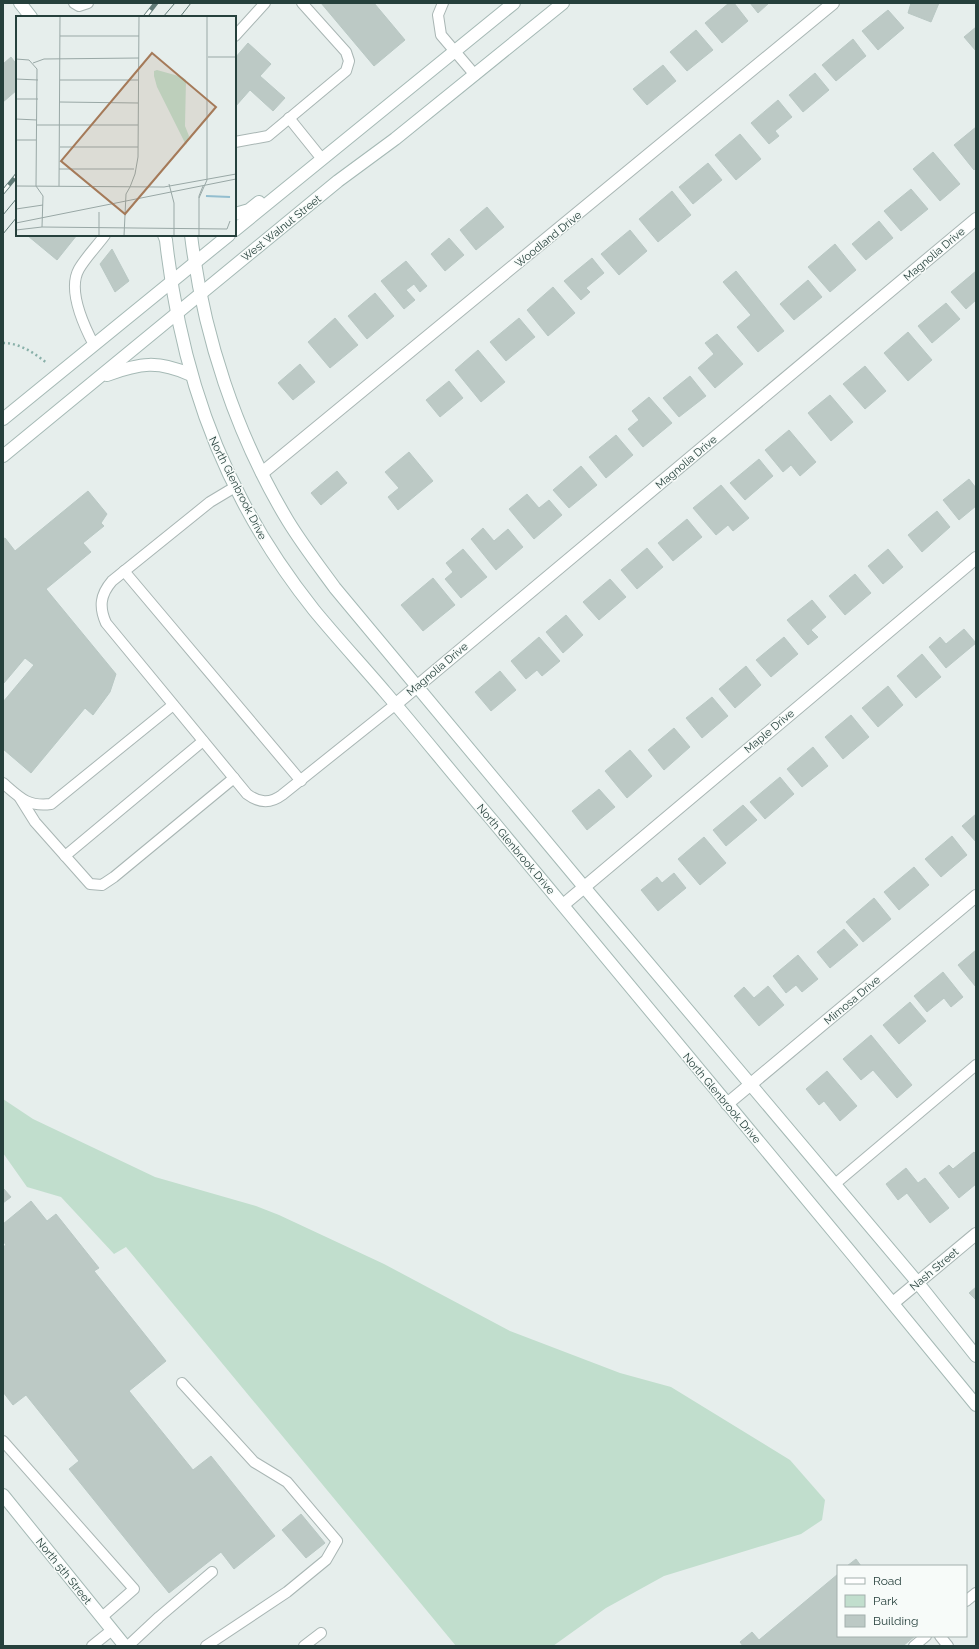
<svg xmlns="http://www.w3.org/2000/svg" width="979" height="1649" viewBox="0 0 979 1649" font-family="Raleway,sans-serif">
<style>
.green{fill:#c1decd}
.building{fill:#bcc9c5;stroke:#b9c8c4}
.lines{fill:none;stroke-linecap:round;stroke-linejoin:round}
.lane-casing{stroke:#a9b6b4;stroke-width:12}
.street-casing{stroke:#a9b6b4;stroke-width:14}
.secondary-casing{stroke:#a5b9b5;stroke-width:14}
.path{stroke:#89b0a9;stroke-width:2.5;stroke-dasharray:2 3;stroke-linecap:butt}
.lane{stroke:#fff;stroke-width:10}
.street{stroke:#fff;stroke-width:12}
.secondary{stroke:#fff;stroke-width:12}
.tram{stroke:#617b77;stroke-width:1}
.rail-casing{stroke:#617b77;stroke-width:4.5}
.rail{stroke:#f7fbf9;stroke-width:3;stroke-dasharray:9;stroke-linecap:butt}
.labels{text-anchor:middle;stroke-width:3;stroke-linejoin:round;paint-order:stroke}
.street-label{font-size:11px;fill:#26403c;stroke:#f7fbf9}
.inset-river{fill:none;stroke:#93becf;stroke-width:2}
.inset-road{fill:none;stroke:#99a8a6;stroke-width:1}
.view{fill:#a57a59;fill-opacity:0.15;stroke:#a57a59;stroke-width:2}
.inset-edge{fill:none;stroke:#26403c;stroke-width:2}
</style>
<rect width="100%" height="100%" fill="#e6eeec"/>
<path class="green" d="M3,1099l30,20 122,58 101,29 23,9 105,49 126,67 110,42 51,14 119,73 35,40 -3,20 -21,14 -137,42 -58,32 -53,38h-97l-330,-399 -12,7 -53,-57 -34,-10 -24,-34z"/>
<g class="building">
<path d="M321,3h53l31,37 -31,26z"/>
<path d="M729,3h5l14,18 -26,22 -17,-20z"/>
<path d="M750,3h19l-11,10z"/>
<path d="M911,3h28l-8,19 -23,-9z"/>
<path d="M888,10l16,18 -26,22 -16,-19z"/>
<path d="M976,27v24l-12,-14z"/>
<path d="M696,30l17,20 -26,21 -17,-19z"/>
<path d="M853,39l13,17 -30,25 -14,-16z"/>
<path d="M248,43l23,21 -11,12 25,22 -12,13 -23,-21 -15,17v-49z"/>
<path d="M11,57l6,8v25l-14,12v-38z"/>
<path d="M663,65l13,16 -29,24 -14,-16z"/>
<path d="M815,73l14,17 -26,22 -14,-17z"/>
<path d="M778,100l14,17 -17,14 4,5 -10,8 -18,-21z"/>
<path d="M976,127v41l-2,2 -20,-25z"/>
<path d="M740,134l21,25 -25,21 -21,-25z"/>
<path d="M933,152l27,32 -20,17 -27,-32z"/>
<path d="M708,163l14,17 -29,24 -14,-17z"/>
<path d="M911,189l17,20 -27,22 -17,-20z"/>
<path d="M672,191l19,24 -33,27 -19,-23z"/>
<path d="M487,207l17,20 -28,23 -16,-20z"/>
<path d="M879,221l14,17 -27,22 -14,-16z"/>
<path d="M630,230l17,21 -28,24 -18,-21z"/>
<path d="M29,235h48l-20,25 -29,-24z"/>
<path d="M449,238l15,17 -19,16 -14,-17z"/>
<path d="M835,244l21,26 -26,22 -22,-25z"/>
<path d="M112,249l17,32 -14,11 -15,-28z"/>
<path d="M592,258l12,15 -18,15 4,4 -9,8 -17,-19z"/>
<path d="M406,261l21,25 -7,6 -6,-8 -8,6 9,10 -11,9 -23,-28z"/>
<path d="M736,271l48,60 -26,21 -21,-25 14,-12 -28,-33z"/>
<path d="M976,271v29l-10,9 -15,-17z"/>
<path d="M808,280l14,17 -28,23 -14,-16z"/>
<path d="M553,287l22,26 -27,23 -21,-26z"/>
<path d="M375,293l19,23 -27,23 -19,-23z"/>
<path d="M946,303l14,16 -28,24 -14,-17z"/>
<path d="M335,318l23,27 -28,23 -22,-26z"/>
<path d="M519,318l16,19 -29,24 -16,-19z"/>
<path d="M908,332l24,28 -24,21 -24,-28z"/>
<path d="M717,334l26,30 -28,24 -17,-20 16,-14 -9,-11z"/>
<path d="M478,350l27,32 -24,20 -26,-32z"/>
<path d="M300,364l15,18 -22,18 -15,-17z"/>
<path d="M865,366l21,25 -21,18 -22,-25z"/>
<path d="M690,376l16,20 -27,21 -16,-19z"/>
<path d="M449,381l14,17 -23,19 -14,-17z"/>
<path d="M830,395l23,27 -22,19 -23,-28z"/>
<path d="M649,397l23,26 -29,24 -15,-18 11,-9 -7,-9z"/>
<path d="M789,430l27,32 -16,14 -9,-11 -8,7 -18,-22z"/>
<path d="M616,435l17,20 -27,23 -17,-21z"/>
<path d="M409,452l24,29 -35,29 -10,-13 11,-9 -14,-16z"/>
<path d="M759,459l14,17 -28,24 -15,-17z"/>
<path d="M581,466l16,19 -28,23 -16,-18z"/>
<path d="M337,471l10,12 -26,22 -10,-12z"/>
<path d="M969,479l7,9v18l-17,14 -16,-20z"/>
<path d="M721,485l28,33 -16,13 -5,-6 -12,10 -23,-27z"/>
<path d="M88,491l19,23 -6,9 3,3 -21,17 8,9 -45,37 70,85 -6,18 -17,23 -8,-7 -54,65 -28,-24v-47l31,-37 -9,-7 -21,25 -1,-1v-143l2,-1 10,13z"/>
<path d="M527,494l12,14 10,-8 13,15 -28,24 -25,-30z"/>
<path d="M937,511l13,16 -28,25 -14,-17z"/>
<path d="M687,519l15,18 -29,24 -15,-18z"/>
<path d="M483,528l11,13 14,-12 15,18 -27,23 -25,-31z"/>
<path d="M647,548l16,19 -26,22 -16,-19z"/>
<path d="M463,549l24,28 -26,21 -16,-19 8,-7 -7,-9z"/>
<path d="M888,549l15,18 -20,17 -15,-18z"/>
<path d="M855,574l16,19 -26,22 -16,-19z"/>
<path d="M433,578l22,27 -32,26 -22,-26z"/>
<path d="M610,579l16,18 -27,23 -16,-18z"/>
<path d="M812,600l14,17 -15,13 7,7 -10,8 -21,-25z"/>
<path d="M566,615l17,20 -20,18 -17,-21z"/>
<path d="M964,629l12,14 -30,25 -17,-21 11,-10 6,7z"/>
<path d="M539,637l21,24 -18,15 -5,-6 -11,9 -15,-18z"/>
<path d="M784,637l14,17 -27,23 -15,-17z"/>
<path d="M922,654l19,23 -25,21 -19,-22z"/>
<path d="M746,666l15,19 -26,23 -16,-19z"/>
<path d="M500,671l16,19 -25,21 -16,-19z"/>
<path d="M888,686l15,19 -25,22 -16,-19z"/>
<path d="M712,697l16,19 -26,22 -16,-20z"/>
<path d="M851,715l18,22 -26,22 -18,-22z"/>
<path d="M674,728l16,19 -26,23 -16,-20z"/>
<path d="M813,747l15,19 -26,21 -15,-18z"/>
<path d="M630,750l22,26 -25,22 -22,-27z"/>
<path d="M780,777l14,17 -29,25 -15,-17z"/>
<path d="M599,789l16,18 -28,23 -15,-19z"/>
<path d="M743,805l14,15 -31,26 -13,-16z"/>
<path d="M976,814v28l-14,-16z"/>
<path d="M952,836l15,19 -26,22 -16,-18z"/>
<path d="M704,837l22,26 -26,22 -22,-26z"/>
<path d="M914,867l15,18 -30,25 -15,-18z"/>
<path d="M674,873l12,15 -28,23 -17,-21 16,-13 5,6z"/>
<path d="M874,898l17,21 -28,23 -17,-20z"/>
<path d="M844,929l14,16 -28,23 -13,-16z"/>
<path d="M976,950v37l-18,-22z"/>
<path d="M798,955l20,24 -16,13 -6,-7 -10,8 -13,-17z"/>
<path d="M943,972l20,25 -12,10 -7,-9 -17,14 -13,-16z"/>
<path d="M768,986l16,19 -25,21 -25,-30 10,-9 10,11z"/>
<path d="M910,1002l16,19 -27,23 -16,-19z"/>
<path d="M871,1035l41,50 -15,13 -24,-28 -12,10 -18,-21z"/>
<path d="M827,1071l30,35 -17,15 -16,-20 -5,4 -13,-16z"/>
<path d="M974,1152l2,2v30l-17,14 -20,-25 10,-8 4,4z"/>
<path d="M906,1168l12,15 7,-5 24,30 -19,15 -23,-30 -9,7 -12,-16z"/>
<path d="M3,1188l8,9 -8,6z"/>
<path d="M31,1201l16,20 9,-7 43,54 -5,3 72,90 -37,30 64,79 18,-14 64,80 -41,33 -13,-17 -52,41 -100,-124 10,-8 -53,-66 -13,10 -10,-13v-145l3,-2 -3,-4v-17z"/>
<path d="M976,1287v13l-7,-7z"/>
<path d="M301,1514l24,29 -19,15 -24,-28z"/>
<path d="M856,1559l5,7h-14z"/>
<path d="M838,1574v62h77l-12,10h-160l-3,-4 12,-10 7,8z"/>
</g>
<g class="lines">
<g class="lane-casing">
<g id="lane">
<path d="M74,3l5,3 9,-3"/>
<path d="M443,3l-5,12 3,20 34,40"/>
<path d="M235,36l30,-33"/>
<path d="M289,118l33,41"/>
<path d="M235,142l33,-6 78,-65 3,-10 -3,-9 -44,-49"/>
<path d="M94,345c-10,-19 -27,-55 -15,-76 7,-12 18,-23 26,-34"/>
<path d="M235,487l-25,15 -98,79c-12,14 -13,26 -6,42l141,171c12,9 23,10 35,1l114,-91"/>
<path d="M124,571l177,210"/>
<path d="M3,783c17,15 25,24 48,21l122,-99"/>
<path d="M20,798l15,24 55,62 12,1 12,-8 120,-99"/>
<path d="M65,856l138,-115"/>
<path d="M835,1184l141,-119"/>
<path d="M182,1383l72,79 33,20 50,59 -11,19 -39,32 -81,54"/>
<path d="M3,1441l131,148 -32,28"/>
<path d="M966,1601l10,-8"/>
<path d="M940,1636l8,10"/>
<path d="M92,1646l20,-16"/>
<path d="M128,1646l31,-29 53,-45"/>
<path d="M304,1646l17,-13"/>
<path d="M914,1646l12,-10"/>
</g>
</g>
<g class="street-casing">
<g id="street">
<path d="M262,473l571,-470"/>
<path d="M396,704l580,-485"/>
<path d="M563,905l413,-347"/>
<path d="M727,1104l249,-208"/>
<path d="M893,1303l83,-69"/>
</g>
</g>
<g class="secondary-casing">
<g id="secondary">
<path d="M20,3l11,14"/>
<path d="M235,214l14,-4 10,-8"/>
<path d="M235,230l279,-227"/>
<path d="M164,235l2,5c10,92 33,180 77,262 20,38 44,74 71,108 23,28 48,55 71,82 36,42 71,86 107,128 162,195 324,389 484,585"/>
<path d="M191,235c12,99 45,200 97,286 14,23 31,45 47,67l249,299 334,396 58,73"/>
<path d="M107,375c33,-12 51,-15 84,0"/>
<path d="M3,419l226,-184"/>
<path d="M3,456l335,-275 57,-42 168,-136"/>
<path d="M3,1495l122,151"/>
</g>
</g>
<path class="path" d="M3,343c17,0 31,10 44,20"/>
<use href="#lane" class="lane"/>
<use href="#street" class="street"/>
<use href="#secondary" class="secondary"/>
<g class="tram">
<path d="M163,17l12,-14"/>
<path d="M180,17l11,-14"/>
<path d="M3,215l14,-17"/>
<path d="M3,234l14,-17"/>
</g>
<g class="rail-casing">
<g id="rail">
<path d="M145,17l11,-14"/>
<path d="M3,192l14,-17"/>
</g>
</g>
<use href="#rail" class="rail"/>
</g>
<g class="labels">
<g class="street-label">
<text transform="translate(281 228) rotate(-39)" y="4">West Walnut Street</text>
<text transform="translate(548 239) rotate(-39)" y="4">Woodland Drive</text>
<text transform="translate(934 254) rotate(-40)" y="4">Magnolia Drive</text>
<text transform="translate(686 462) rotate(-40)" y="4">Magnolia Drive</text>
<text transform="translate(238 488) rotate(63)" y="4">North Glenbrook Drive</text>
<text transform="translate(437 669) rotate(-40)" y="4">Magnolia Drive</text>
<text transform="translate(769 731) rotate(-40)" y="4">Maple Drive</text>
<text transform="translate(516 849) rotate(50)" y="4">North Glenbrook Drive</text>
<text transform="translate(852 1000) rotate(-40)" y="4">Mimosa Drive</text>
<text transform="translate(722 1098) rotate(50)" y="4">North Glenbrook Drive</text>
<text transform="translate(934 1269) rotate(-40)" y="4">Nash Street</text>
<text transform="translate(64 1571) rotate(51)" y="4">North 5th Street</text>
</g>
</g>
<g transform="translate(16 16)">
<rect width="220" height="220" fill="#e6eeec"/>
<path d="M141,54l25,7 4,3 -1,46 4,10 -3,9 -29,-58 -3,-11v-5z" fill="#c1decd"/>
<path class="inset-river" d="M190,180l24,1"/>
<path class="inset-road" d="M44,20h79M192,41h28M0,43l13,1 8,9 -1,117 7,10 -1,31M17,47l11,-4 95,-1M0,63l22,1M44,64h78M0,83h22M44,86l78,1M0,103l21,1M21,109h101M0,124h20M44,131h78M43,153h75M153,168l5,19v33M0,170l148,1 72,-13M43,170l1,-170M114,171l5,-13 3,-17 1,-141M183,182l8,-18v-164M0,193l27,-4M0,207l220,-44M0,214l26,-3 185,2 3,-8M83,220v-24M108,220l2,-42 4,-7M183,220v-40l4,-10"/>
<path class="view" d="M136,37l64,54 -91,107 -64,-53z"/>
<rect width="220" height="220" class="inset-edge"/>
</g>
<rect width="979" height="1649" fill="none" stroke="#26403c" stroke-width="8"/>
<rect x="837" y="1565" width="130" height="72" fill="#f7fbf9" stroke="#a3b0ad"/>
<rect x="845" y="1578" width="20" height="6" fill="#ffffff" stroke="#a3b0ad"/>
<text x="873" y="1585" font-size="12" fill="#26403c">Road</text>
<rect x="845" y="1595" width="20" height="12" fill="#c1decd" stroke="#a3b0ad"/>
<text x="873" y="1605" font-size="12" fill="#26403c">Park</text>
<rect x="845" y="1615" width="20" height="12" fill="#bcc9c5" stroke="#a3b0ad"/>
<text x="873" y="1625" font-size="12" fill="#26403c">Building</text>
</svg>
